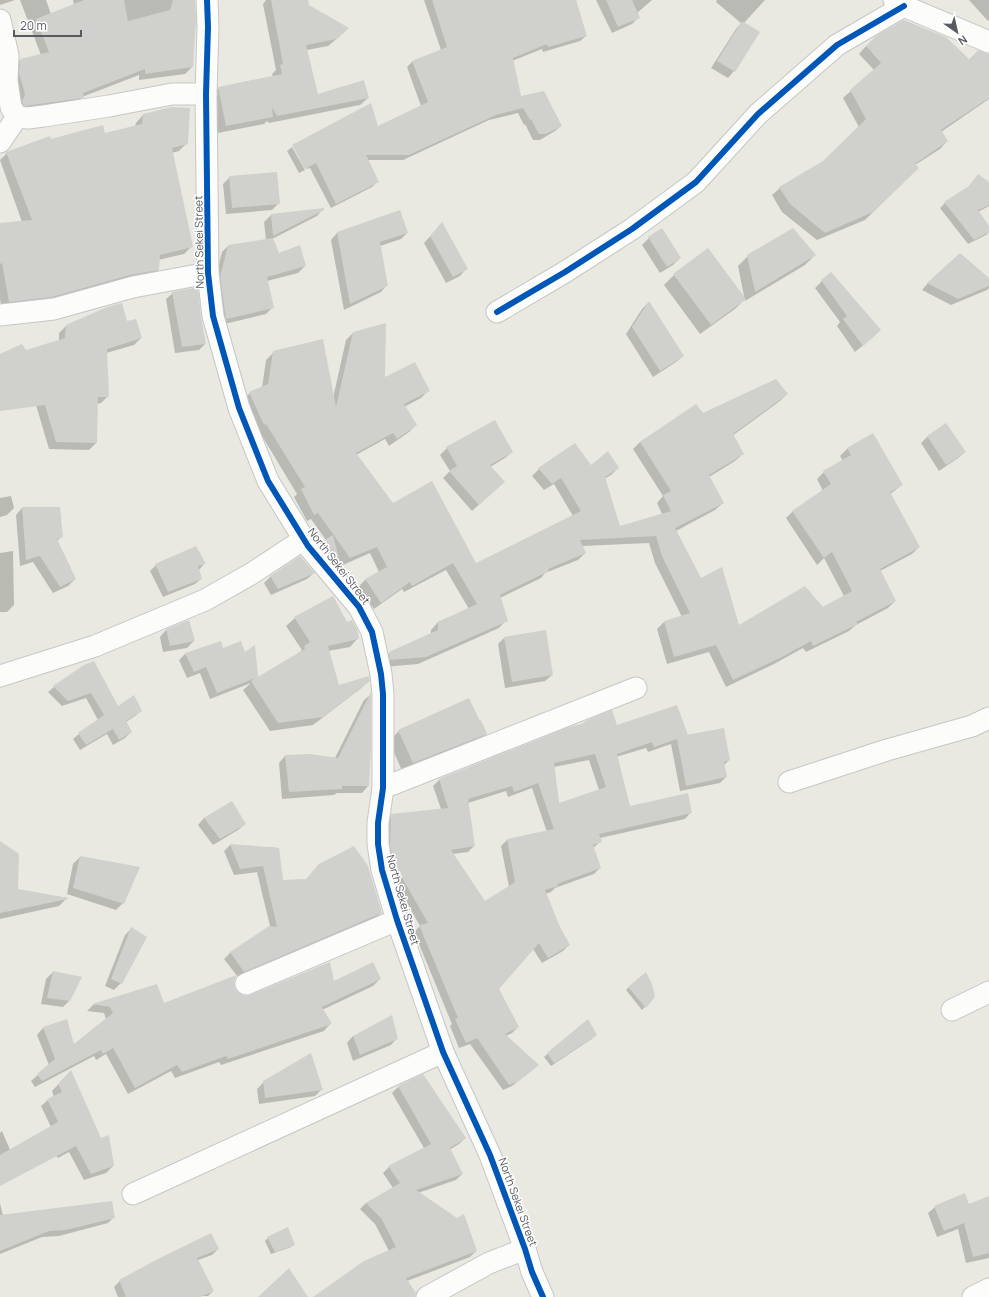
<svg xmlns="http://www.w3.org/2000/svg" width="989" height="1297" viewBox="0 0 989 1297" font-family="Manrope,sans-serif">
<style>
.shadow{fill:#0003;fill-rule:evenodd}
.building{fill:#d0d0cc;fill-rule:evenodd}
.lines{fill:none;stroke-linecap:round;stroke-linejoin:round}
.minor-casing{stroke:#c6c6c5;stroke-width:23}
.minor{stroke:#fcfcfb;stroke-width:21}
.cycleway-casing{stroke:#fff;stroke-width:8}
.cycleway{stroke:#0057b8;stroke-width:6}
.labels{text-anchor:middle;stroke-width:3;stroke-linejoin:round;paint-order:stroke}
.street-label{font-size:11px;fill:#585a61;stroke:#fff}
</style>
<rect width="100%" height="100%" fill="#e9e9e2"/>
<g class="shadow">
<path d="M0,0h15l-15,5z"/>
<path d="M20,0h26l5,14 23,-9 -1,-5h122l-3,67 -7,7 -46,6v-5l-57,22 -6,7 -59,8 -3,-45 6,-7 21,-5z"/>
<path d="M266,0h32l42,36 -12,10 -21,4 10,46 51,2 -8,7 -91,18 -2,-2 -3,3 -46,9 -7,-37 8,-8 54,-11 -1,-3 4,-4 -13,-66z"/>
<path d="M424,0h117l45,36 -6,5 -37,11 -1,-3 -30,12 8,36 41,29 -6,5 -15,9h-7l-8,-16 -1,1 -6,-12 -29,7 -86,40h-35l10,21 -6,6 -41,21 -21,-40 -3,1 -13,-23h-1l77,-41 7,22 44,-21 -14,-39 5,-5 29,-12z"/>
<path d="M596,0h56l-15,13 2,4 -7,7 -20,9z"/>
<path d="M717,0h48l-21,23 -10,48 -6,7 -17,-10 25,-39 5,-6 -25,-21z"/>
<path d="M969,0h20v21l-2,-1z"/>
<path d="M866,46l103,14 9,-9 11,4v44l-48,33 6,9 -7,8 -25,16 3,3 -53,52 -48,20 -35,-28 -10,-17 8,-7 43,-26 36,-35 -16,-29 31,-28 -15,-16z"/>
<path d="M143,115l44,28 -8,8 -7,2 19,94 -7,7 -26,6v10l-8,7 -107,27 -41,5 -2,-10v-75l22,-2 -22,-62 7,-7 44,-13 53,-6 31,-8 1,-3z"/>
<path d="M292,147l13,23 -6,3 -12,-22z"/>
<path d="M230,177l49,26 -7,7 -46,4 -3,-30z"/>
<path d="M973,181l16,2v23l-11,6 11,15v5l-3,3 -18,9 -28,-36 5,-5 22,-14z"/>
<path d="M323,209l-6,7 -45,23 6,15 27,12 -7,7 -31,8 6,26 -7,7 -46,11 -6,-41 8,-32 6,-6 38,-6 -2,-18 7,-7z"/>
<path d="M436,230l30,39 -6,7 -14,7 -22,-40z"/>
<path d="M337,233h70l-6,6 -21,7 7,39 -6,7 -37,18 -13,-70z"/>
<path d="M649,238l31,20 -7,7 -13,8 -18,-28z"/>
<path d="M815,255l-10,10 -60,36 -7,-35 10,-10z"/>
<path d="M674,275l71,24 -10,10 -35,25 -36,-49z"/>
<path d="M989,279v9l-2,2 -36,15 -29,-15 6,-7z"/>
<path d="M822,281l51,56 -18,15 -18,-26 3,-4 -25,-34z"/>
<path d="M173,293l32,51 -6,6 -24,3 -9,-54z"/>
<path d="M648,303l35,53 -7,6 -23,15 -27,-43 16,-25z"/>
<path d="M127,323l14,15 -7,7 -28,8 2,43 -7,7 -4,1 -1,39 -7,7 -40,-1 -13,-44 -36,-11v-39l26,-3 33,-11v-8l7,-7z"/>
<path d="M353,333l31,45 44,13 -7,7 -17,9 12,18 -7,7 -20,14 -4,-7 -29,16 37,49 83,60 97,-48 -19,-32 -10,6 -12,-14 7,-7 51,-2 28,1 -7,7 -7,4 15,48 43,-13 -5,-11 6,-7 -30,-47 7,-7 56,-37 7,9 84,-20 -7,7 -48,35 11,18 -8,7 -26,16 14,26 -8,7 -39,21 25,48 37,48 84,-19 22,-12 -20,-38 -7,7 -31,-47 7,-7 30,-20 -6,-12 7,-7 19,-11 -3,-5 7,-7 26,-15 29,51 -12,9 29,53 -7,7 -32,17 15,30 -7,7 -32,17 -7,6 -43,21 -3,-4 -29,16 -48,23 -17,-35 -42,12 -10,-35 7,-7 18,-5 -27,-54 -6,-20 -67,3 3,7 -7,7 -33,13 -4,5 -41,20 6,22 -7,8 -81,36 -35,3 -1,-7 7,-7 42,-19v-4l7,-8 31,-13 -23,-39 -42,22 -2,-3 -28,20 -16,-22 7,-7 14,-8 -9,-19 -27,12 -3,-4 -11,11 -17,-20 14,-12 -15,-21 -4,2 -13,-24 3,-3 -38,-63 -16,-31 7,-7 12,-5 4,-28 8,-8 59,46 13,-58z"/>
<path d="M927,437l38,15 -7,6 -19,13 -18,-28z"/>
<path d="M447,448l65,4 -7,6 -15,9 7,21 -25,23 -29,-33 7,-7 -10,-16z"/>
<path d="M11,496l3,12 -7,7 -7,2v-19z"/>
<path d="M22,508l40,28 -5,5 18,38 -7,7 -15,7 -20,-31 -13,4 -4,-51z"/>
<path d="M13,551l1,54 -7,7h-7v-59z"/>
<path d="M204,564l-5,6 2,9 -6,5 -32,13 -13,-26 6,-6z"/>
<path d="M314,573l-7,6 -36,16 -7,-12 7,-7z"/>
<path d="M295,618l51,6 12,14 -8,9 -22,4 10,35 31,-5 -9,8 -47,36 -43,6 -27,-41 8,-7 -41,16 -10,-26 -13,5 -8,-18 7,-7 37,-3 21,3 13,23 -4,4 43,-25 6,-5 -16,-24z"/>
<path d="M166,630l28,11 -7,7 -24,4 -3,-15z"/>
<path d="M505,637l47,38 -7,6 -40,7 -7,-44z"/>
<path d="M84,666l34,41 23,4 -6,5 -9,6 5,10 -6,6 -12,7 -6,-11 -27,16 -7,-11 6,-5 19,-14 -12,-22 -24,8 -14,-14 6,-5z"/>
<path d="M370,695l-2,91 -6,7h-25l-3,2 -52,4 -3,-36 6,-7 50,2 29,-58z"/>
<path d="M585,722l102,13 42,25 -6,6 3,11 -6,6 -40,8 -9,-47 -23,8 -2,-4 -30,9 14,50 61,5 -6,7 -85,19 1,3 -8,7 7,20 -6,6 -39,14 -4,4 -6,2 14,33 10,18 -6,6 -21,12 -9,-14 -35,40 20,38 -6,6 -6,3 32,29 -26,21 -9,4 -33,-46 -11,4 -9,-22 2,-2 -38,-92 6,-6 -33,-58 -1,-47 6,-6 49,-6 -8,-23 6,-6 143,-55zM589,760l10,30 -40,14 -5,-37zM532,788l15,44 -40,8 -6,6 8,41 -24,16 -33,-49 16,-2 6,-6 -6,-43 38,-12 2,6z"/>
<path d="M399,731l87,3 -10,10 -73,29 -14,-32z"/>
<path d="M232,803l13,21 -7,6 -25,15 -15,-20 6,-7z"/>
<path d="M0,843l17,47 50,8 -8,8 -59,13z"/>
<path d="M230,845l48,3 4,33 99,32 -6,6 -137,58 -14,-18 6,-6 40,-27 -13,-54 -23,3 -10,-24z"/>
<path d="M80,857l43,46 -7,7 -49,-16 6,-30z"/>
<path d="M131,929l-10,54 -7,7 -9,-4 20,-51z"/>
<path d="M53,972l16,29 -6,6 -22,-3 5,-25z"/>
<path d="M380,979l-7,7 -51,24 8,14 -6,7 -103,34 -2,-3 -44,16 -4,-7 -43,23 -22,-40 -10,6 -2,-4 -59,31 -4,-6 18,-16 -12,-30 6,-7 30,17 33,-26 -2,-6 -17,-2 6,-6 63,-19 8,18 69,-22 1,7 4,5 7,3 88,-15z"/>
<path d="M629,987l25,10 -12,13 -16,-20z"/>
<path d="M588,1021l5,17 -42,28 -7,-9z"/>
<path d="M353,1036l44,2 -6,7 -38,16 -6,-18z"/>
<path d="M70,1072l43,94 -7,7 -22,7 -15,-28 -11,6 -18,-22 11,-9 -10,-21 7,-6 6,-3 -2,-6z"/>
<path d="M264,1082l58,7 -7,7 -56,8 -2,-15z"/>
<path d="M398,1087l67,51 -6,6 -10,6 13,24 -6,6 -38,13 58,58 -6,6 -63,24 4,16h-97l75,-46 -14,-27 -15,-15 6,-6 27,-15 -10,-15 6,-6 35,-19 -32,-55z"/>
<path d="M2,1131l12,28 -14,11v-37z"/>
<path d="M989,1197v61l-23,5 -8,-34 -21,8 -9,-24 7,-6 34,-2z"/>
<path d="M0,1203l3,13 111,1 -6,6 -49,13 -17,1 -42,17z"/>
<path d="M268,1238l26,6 -3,3 -20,7 -6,-13z"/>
<path d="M218,1249l-6,6 -14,5 15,31 -5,5 -90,1 -4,-10 6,-6z"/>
</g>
<g class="building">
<path d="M84,0h40l4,21 42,-11 3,-10h22l1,21 -3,46 -48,7v-5l-62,24 1,5 -60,8 -2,-4 3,-8 -6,-21 1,-14 29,-7 -13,-33z"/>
<path d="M271,0h37l1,5 40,23 -12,11 -31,6 12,49 46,-14 5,18 -92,18 -5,-9 1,10 -47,9 -8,-39 64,-13 -2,-9 3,-1z"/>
<path d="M432,0h144l11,36 -39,11 -1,-3 -34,14 8,38 23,-5 18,35 -16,8h-7l-8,-15 -1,1 -7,-12 -27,7 -87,40h-43l13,27 -43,22 -20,-41 -11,6 -13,-24 79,-42 7,23 50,-24 -16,-41 35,-14z"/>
<path d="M606,0h26l8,18 -22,9z"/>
<path d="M904,20l42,17 24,23 8,-10 11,4v44l-48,32 7,11 -33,23 4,4 -46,44 -48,21 -35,-29 -11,-17 44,-26 43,-42 -16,-29 31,-27 -15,-17 10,-10z"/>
<path d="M742,21l18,11 -25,40 -18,-11z"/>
<path d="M171,107l19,1 -2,36 -16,4 21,99 -33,8 -1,15 -29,5 -78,22 -43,5 -7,-39 -2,1v-41l32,-3 -26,-68 44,-16 1,3 52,-14 2,8 37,-9 1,-10z"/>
<path d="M277,172l3,32 -48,4 -3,-32z"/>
<path d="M978,174l11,8v23l-11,5 11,16v6l-15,8 -30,-38 25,-16z"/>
<path d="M324,208v2l-51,26 -2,-22z"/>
<path d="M400,210l8,23 -28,9 8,44 -38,18 -13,-72z"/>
<path d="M442,222l26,47 -15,8 -23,-41z"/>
<path d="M662,228l19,30 -14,9 -19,-30z"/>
<path d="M793,228l23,27 -61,37 -8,-37z"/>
<path d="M273,238l6,15 21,-8 6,21 -39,11 7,31 -48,11 -6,-42 8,-32z"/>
<path d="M708,248l38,51 -35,26 -38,-51z"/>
<path d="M960,253l29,25v8l-31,13 -31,-16z"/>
<path d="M831,272l50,58 -18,16 -20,-27 4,-3 -26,-36z"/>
<path d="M198,287l3,30 5,27 -24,3 -10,-55z"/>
<path d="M649,301l35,55 -24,15 -28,-44z"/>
<path d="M122,303l5,18 9,-2 6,19 -35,11 2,48h-11l-1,46 -41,-1 -11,-37 -45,6v-57l22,-10 4,6 39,-12 1,-13 41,-18z"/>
<path d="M386,323l-1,54 30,-15 15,29 -26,13 13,21 -20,14 -4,-6 -37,20 37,50 39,-22 44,82 105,-52 -20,-33 -9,6 -14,-16 37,-25 16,22 17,-14 11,17 -14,9 15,49 51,-15 -8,-16 8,-4 -31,-49 56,-38 7,9 73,-34 12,15 -55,40 11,20 -35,21 15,28 -49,25 26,50 21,-11 17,58 66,-39 18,21 29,-16 -20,-39 -8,6 -32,-47 39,-27 -8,-13 28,-16 -4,-7 26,-15 30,52 -13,7 30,55 -40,22 16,32 -40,21 2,2 -45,22 -2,-5 -29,16 -49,23 -17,-35 -42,12 -10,-36 26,-8 -28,-57 -6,-20 -76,4 6,13 -38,16 1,2 -49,24 8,26 -82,36 -36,3 -1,-8 49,-22v-8l39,-18 -24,-41 -41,23 -2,-4 -29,21 -16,-24 22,-12 -10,-20 -27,11 -32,-45 -4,2 -13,-26 4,-2 -39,-63 -2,1 -15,-33 19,-8 5,-33 50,-12 13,68 17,-75z"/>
<path d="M495,420l18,32 -23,13 15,17 -26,23 -30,-34 8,-5 -11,-19z"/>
<path d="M946,423l20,29 -20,13 -19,-29z"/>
<path d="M22,507h38l3,30 -6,2 19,40 -16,8 -20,-31 -14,4z"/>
<path d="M333,535l7,27 -2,1 -17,-21z"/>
<path d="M196,546l10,18 -8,2 4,13 -34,13 -13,-28z"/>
<path d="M300,556l15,17 -37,16 -8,-13z"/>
<path d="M333,596l14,26 5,-2 5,9 2,10 -31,7 11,39 30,-9 1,5 -47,36 -45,6 -27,-42 54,-32 -1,-3 6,-4 -16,-25z"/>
<path d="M189,620l6,21 -25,5 -4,-17z"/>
<path d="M546,630l7,45 -41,7 -8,-45z"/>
<path d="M221,641l2,7 18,-7 4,11 10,-7 3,32 -41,16 -11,-26 -12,5 -9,-19z"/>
<path d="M94,661l24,45 16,-11 8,16 -16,10 6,11 -13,8 -6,-11 -27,16 -8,-12 26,-18 -13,-22 -23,8 -15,-15 31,-21z"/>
<path d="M371,692v57l-2,37h-27v3l-53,3 -4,-37 25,-1 28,4z"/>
<path d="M469,698l11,23 1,-1 6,14 -74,29 -15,-33z"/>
<path d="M677,705l11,30h-2l38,-7 6,32 -6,2 3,15 -41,9 -9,-47 -23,8 -2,-5 -35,12 13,52 58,-13 4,20 -93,21 3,8 -9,3 8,23 -44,16 1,2 -13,4 15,37 10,18 -22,13 -9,-15 -40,46 20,38 -14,7 34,31 -20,16 -10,4 -32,-47 -11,5 -11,-24 3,-1 -39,-93 9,-2 -35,-61 -3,-16 1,-32 57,-6 -9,-29 130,-52 16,-4v-2l27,-11 5,15zM595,754l11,33 -47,16 -5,-40zM538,783l16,46 -47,10 8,43 -30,19 -34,-51 24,-4 -7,-47 44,-13 2,6z"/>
<path d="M232,801l14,23 -26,15 -16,-21z"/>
<path d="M0,841l19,13 -1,35 50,9v1l-68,14z"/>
<path d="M230,844l49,4 4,32 23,-1 13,-15 35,-18 14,20 14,47 -138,59 -14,-20 39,-26 8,1 -14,-61 -23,3z"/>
<path d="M80,856l60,11 -16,37 -51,-16z"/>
<path d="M131,927l16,10 -25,47 -11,-5z"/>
<path d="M330,962l4,19 39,-19 8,17 -59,28 10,17 -104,35 -2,-3 -44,16 -5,-7 -42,23 -22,-40 -10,6 -2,-4 -59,31 -5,-7 18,-15 -12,-32 24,-8 7,25 39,-31 -3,-6 -18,-3 65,-20 7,19 75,-29 -3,3 -2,5 1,7 3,4 6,3 6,-1z"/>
<path d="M53,971l29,6 -12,24 -23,-3z"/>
<path d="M646,972l6,12 3,13 -9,11 -18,-21z"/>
<path d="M392,1015l6,24 -38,16 -7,-19z"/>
<path d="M588,1019l9,16 -43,28 -7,-10z"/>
<path d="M311,1053l12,37 -58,8 -2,-17z"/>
<path d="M71,1070l30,68 8,-3 5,31 -23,8 -15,-28 -76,40v-31l58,-33 -11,-23 15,-7 -4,-8z"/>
<path d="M423,1074l43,64 -16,10 13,26 -47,16 41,28 7,-4 13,37 -71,27 10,15 -1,4h-102l51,-36 32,-14 -15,-29 -15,-15 34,-20 -12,-17 43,-22 -33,-58z"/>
<path d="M965,1193l4,11 20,-8v57l-16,4 -9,-34 -20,8 -10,-25z"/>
<path d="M112,1201l3,17 -49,12 -17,1 -49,20v-36z"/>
<path d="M288,1227l7,18 -20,7 -8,-15z"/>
<path d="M211,1233l8,16 -22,9 17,33 -14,6h-74l-7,-17 39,-21z"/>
<path d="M289,1268l19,29h-50z"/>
</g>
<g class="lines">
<g class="minor-casing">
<g id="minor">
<path d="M207,0l1,27 -2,67 2,179 5,43 26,92 29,73 40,65 51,61 13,25 9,42 2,20v94l-5,35v21l4,26 15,50 46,132 47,103 35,94 7,23 11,25"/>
<path d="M894,0l10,6 85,36"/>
<path d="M0,20l8,35 -1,26 4,26 6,10 11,1 16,-2 65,-10 63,-12h34"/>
<path d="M0,142l17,-25"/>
<path d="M497,312l68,-40 67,-43 64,-47 62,-68 79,-69 67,-39"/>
<path d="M0,315l54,-6 79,-22 75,-14"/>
<path d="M0,676l95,-30 110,-46 46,-26 53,-35"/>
<path d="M789,782l98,-32 85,-24 17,-8"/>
<path d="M383,788l253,-100"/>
<path d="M246,984l151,-64"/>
<path d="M952,1010l37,-18"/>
<path d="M133,1194l310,-142"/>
<path d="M427,1297l62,-34 36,-14"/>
<path d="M973,1297l16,-8"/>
</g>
</g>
<use href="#minor" class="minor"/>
<g class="cycleway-casing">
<g id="cycleway">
<path d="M207,0l1,27 -2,67 2,179 5,43 26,92 29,73 40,65 51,61 13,25 9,42 2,20v94l-5,35v21l4,26 15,50 46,132 47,103 35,94 7,23 11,25"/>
<path d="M497,312l68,-40 67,-43 64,-47 62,-68 79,-69 67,-39"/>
</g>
</g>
<use href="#cycleway" class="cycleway"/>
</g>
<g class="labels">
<g class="street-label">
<text transform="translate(199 242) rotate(-91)" y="4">North Sekei Street</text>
<text transform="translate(339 566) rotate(52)" y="4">North Sekei Street</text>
<text transform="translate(403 900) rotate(74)" y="4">North Sekei Street</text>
<text transform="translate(518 1202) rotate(70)" y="4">North Sekei Street</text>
</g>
</g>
<g transform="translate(957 32) rotate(146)" stroke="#ffffff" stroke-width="3" paint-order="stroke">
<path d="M0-3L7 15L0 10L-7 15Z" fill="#585a61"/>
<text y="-6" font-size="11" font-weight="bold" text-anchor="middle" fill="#585a61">N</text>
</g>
<path d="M14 30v6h67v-6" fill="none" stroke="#585a61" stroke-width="2"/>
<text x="20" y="30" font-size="12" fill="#585a61" stroke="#ffffff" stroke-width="3" paint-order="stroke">20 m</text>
</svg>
